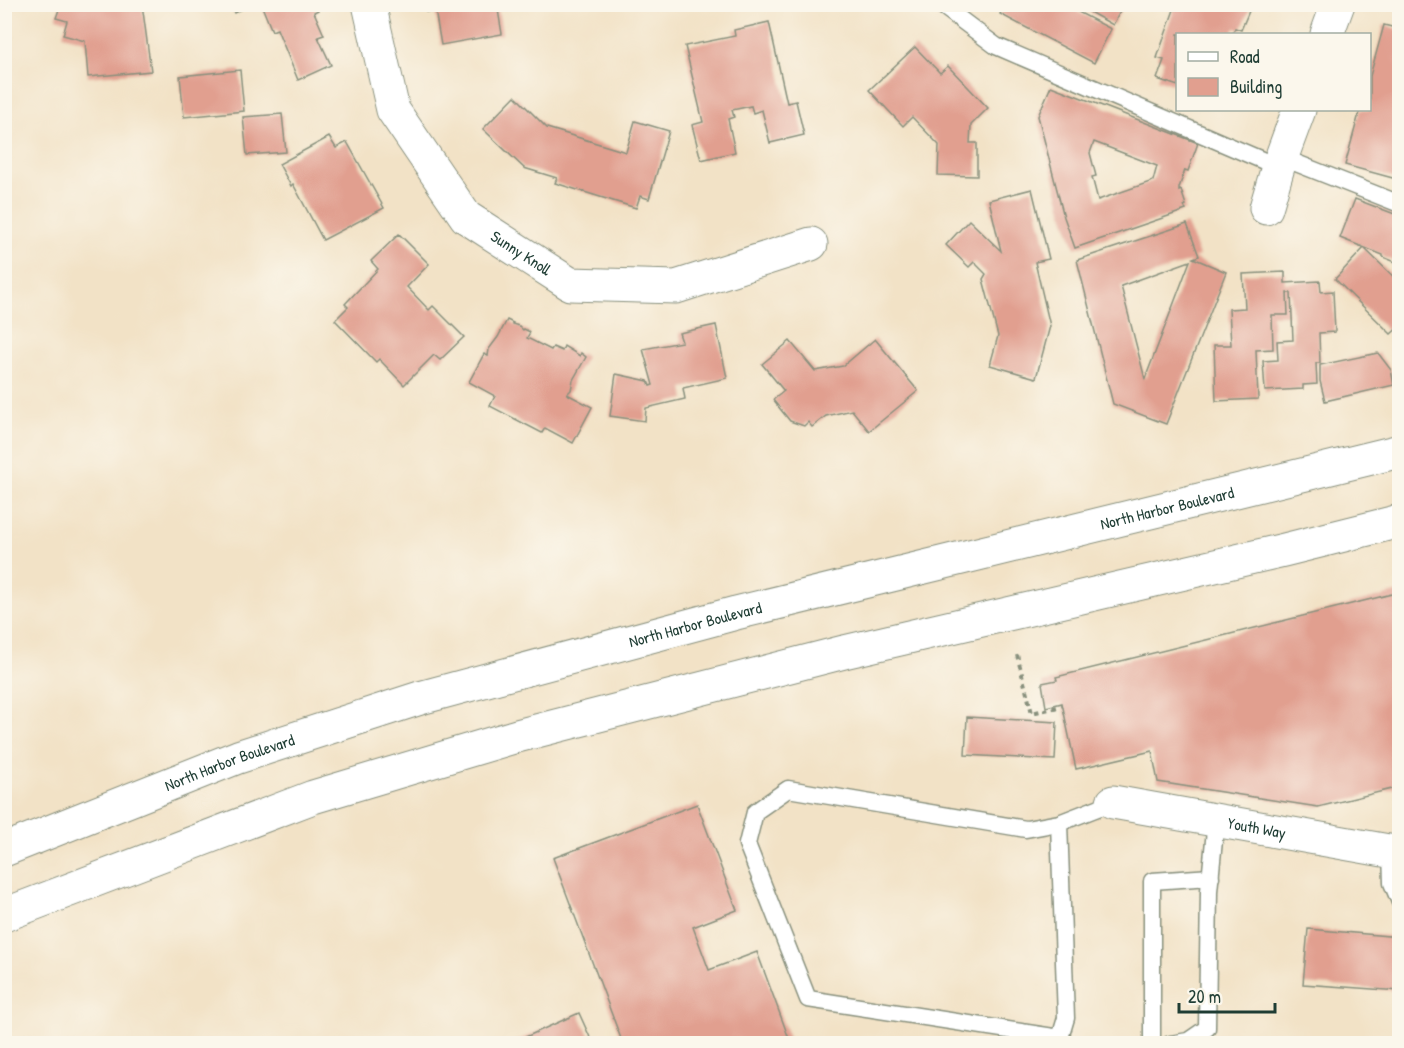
<svg xmlns="http://www.w3.org/2000/svg" width="1404" height="1048" viewBox="0 0 1404 1048" font-family="'Patrick Hand',sans-serif">
<style>
.building{fill:#e19f8f;fill-rule:evenodd}
.lines{fill:none;stroke-linecap:round;stroke-linejoin:round}
.lane-casing{stroke:#88907d;stroke-width:19}
.street-casing{stroke:#88907d;stroke-width:35}
.primary-casing{stroke:#88907d;stroke-width:35}
.path{stroke:#88907d;stroke-width:4;stroke-dasharray:4.5 4.5;stroke-linecap:butt}
.lane{stroke:#fff;stroke-width:16}
.street{stroke:#fff;stroke-width:33}
.primary{stroke:#fff;stroke-width:33}
.labels{text-anchor:middle;stroke-width:5;stroke-linejoin:round;paint-order:stroke}
.street-label{font-size:16px;fill:#1f3d34;stroke:#fbf7ec}
</style>
<rect width="100%" height="100%" fill="#fbf7ec"/>
<filter id="ink" filterUnits="userSpaceOnUse"><feTurbulence type="fractalNoise" baseFrequency=".0167" numOctaves="2"/><feDisplacementMap in="SourceGraphic" scale="12" xChannelSelector="R" yChannelSelector="G"/><feConvolveMatrix kernelMatrix="1 2 1 2 8 2 1 2 1" color-interpolation-filters="sRGB"/></filter>
<filter id="wash" filterUnits="userSpaceOnUse"><feTurbulence type="fractalNoise" baseFrequency=".008" numOctaves="4" result="noise"/><feDisplacementMap in="SourceGraphic" scale="24" xChannelSelector="R" yChannelSelector="G"/><feGaussianBlur stdDeviation="1.35" result="paint"/><feColorMatrix in="noise" values="0 0 0 0 0 0 0 0 0 0 0 0 0 0 0 0 0 1.4 0 .05"/><feComposite in="paint" operator="in"/></filter>
<g filter="url(#wash)">
<rect width="100%" height="100%" fill="#f2e2c6"/>
<g id="blocks">
<g class="building">
<path d="M61,4h81l9,67 -63,6 -3,-36 -22,-6 4,-14 -11,-3z"/>
<path d="M231,4h22l-19,9z"/>
<path d="M261,4h55l2,6 -4,2 10,23 -6,2 13,28 -33,15 -21,-51 -5,2z"/>
<path d="M425,4h72l5,30 -61,11 -6,-35 -9,2z"/>
<path d="M1005,4h58l48,25 -17,34 -94,-49z"/>
<path d="M1075,4h49l-11,21z"/>
<path d="M1176,4h76l-11,26 -6,-2 -3,6h-54v52l-21,-7 7,-19 -7,-2z"/>
<path d="M769,22l18,81 9,-2 8,34 -34,8 -8,-33 -9,3 -2,-7 -19,4 2,7 -6,2 7,33 -34,8 -9,-35 11,-3 -18,-76 50,-10 -1,-6z"/>
<path d="M1384,25l16,4v151l-55,-15 15,-55h10v-34z"/>
<path d="M915,47l25,26 8,-7 40,42 -17,17 -1,18h7v33l-39,-1 1,-30 -27,-28 -9,9 -34,-36z"/>
<path d="M240,70l4,41 -60,6 -4,-41z"/>
<path d="M1051,86l147,57 -10,28 -3,-1 -6,18v3l2,-1 5,15 -2,1 2,4 -111,38 -11,-31 -26,-101zM1094,142l63,24 -4,15 -55,19 -6,-23 4,-1 -6,-23z"/>
<path d="M515,96l32,32 79,24 9,-31 34,10 -20,68 -9,-3 -4,12 -81,-25 2,-5 -33,-10 -41,-39z"/>
<path d="M282,114l4,38 -39,3 -4,-38z"/>
<path d="M329,137l7,11 11,-6 37,66 -61,32 -30,-56 -2,2 -12,-22z"/>
<path d="M1032,189l17,70 -14,3 15,64 -14,52 -46,-13 8,-29 -15,-57 3,-5 -12,-12 -5,5 -23,-22 23,-25 32,31 -12,-51z"/>
<path d="M1355,199l45,17v48l-17,-7v-2l-43,-17z"/>
<path d="M1187,224l12,32 -6,2 33,14 -60,152 -53,-20 -36,-144zM1190,261l-45,118 -24,-93z"/>
<path d="M399,234l30,30 -22,23 22,23 4,-4 31,31 -24,23 -6,-5 -30,30 -25,-26 -3,3 -41,-42 13,-13 -3,-3 33,-35 -7,-8z"/>
<path d="M1364,248l36,35v43l-9,8 -56,-55z"/>
<path d="M1285,272v11l35,-2 1,11 12,-1 2,41 -16,1 1,30h-4l1,21 -14,1v4l-38,2 -2,-30 15,-1 -1,-19 16,-1 -2,-47h-4l1,22h-16l1,34 -17,1 2,49 -42,2 -2,-56h17l-2,-36 16,-1 -2,-34z"/>
<path d="M507,320l6,3 -1,1 7,2 4,4 1,-1 6,3 -3,6 24,12 2,-3 9,4 2,-5 16,10 1,-3 5,4 -13,23 -2,10 -4,4 25,13 -19,36 -28,-15 -3,5 -52,-27 5,-10 -26,-14 15,-28 4,2 1,-7 9,-12z"/>
<path d="M716,325l11,53 -44,10 2,11 -39,9 -1,13 -35,-5 6,-42 32,7 2,5 3,-1 -10,-36 39,-7 -3,-9z"/>
<path d="M875,339l43,52 -49,40 -17,-21 -26,6 -14,11 -4,-5 -4,4 -14,-5 -17,-21 11,-9 -22,-27 28,-23 25,30 28,-5z"/>
<path d="M1378,353l13,17 3,15 -69,16 -5,-20v-16z"/>
<path d="M1400,592v195l-82,20 -160,-25 -6,-31 -76,18 -14,-66 -16,4 -4,-24 15,-3 -1,-3z"/>
<path d="M967,717l90,5 -2,38 -90,-5z"/>
<path d="M697,804l40,106 -44,17 16,43 48,-18 34,92h-168l-70,-186z"/>
<path d="M1308,929l92,8v54l-97,-7z"/>
<path d="M579,1013l14,31h-83z"/>
</g>
</g>
</g>
<g filter="url(#ink)">
<use href="#blocks" fill-opacity="0" stroke="#88907d" stroke-width="1.5"/>
<g class="lines">
<g class="lane-casing">
<g id="lane">
<path d="M940,4l56,42 282,121"/>
<path d="M1281,157l119,47"/>
<path d="M1059,823l7,195 -6,20 -252,-39 -61,-155 8,-32 33,-23 238,40 33,-6 54,-21"/>
<path d="M1391,852l1,31 8,19"/>
<path d="M1152,1044v-163l59,-4"/>
<path d="M1170,1044l18,-3 19,-13 2,-137 7,-71"/>
</g>
</g>
<g class="street-casing">
<g id="street">
<path id="s1" d="M369,4l24,106 73,107 104,67 106,3 135,-43"/>
<path d="M1327,34l11,-30"/>
<path d="M1266,208l12,-41 21,-57"/>
<path id="s2" d="M1113,802l287,51"/>
</g>
</g>
<g class="primary-casing">
<g id="primary">
<path id="s3" d="M4,850l234,-93 182,-59 316,-85 664,-162"/>
<path d="M4,915l309,-118 204,-61 327,-84 440,-102 116,-29"/>
</g>
</g>
<path class="path" d="M1017,655l15,58 30,-7"/>
<use href="#lane" class="lane"/>
<use href="#street" class="street"/>
<use href="#primary" class="primary"/>
</g>
</g>
<g class="labels">
<g class="street-label">
<text dy="6" stroke="none"><textPath href="#s1" startOffset="304">Sunny Knoll</textPath></text>
<text dy="6" stroke="none"><textPath href="#s3" startOffset="1214">North Harbor Boulevard</textPath></text>
<text dy="6" stroke="none"><textPath href="#s3" startOffset="728">North Harbor Boulevard</textPath></text>
<text dy="6" stroke="none"><textPath href="#s3" startOffset="242">North Harbor Boulevard</textPath></text>
<text dy="6" stroke="none"><textPath href="#s2" startOffset="146">Youth Way</textPath></text>
</g>
</g>
<rect width="1404" height="1048" fill="none" stroke="#fbf7ec" stroke-width="24"/>
<rect x="1176" y="33" width="195" height="78" fill="#fbf7ec" stroke="#a3ada2" stroke-width="1.5"/>
<rect x="1188" y="52" width="30" height="9" fill="#ffffff" stroke="#a3ada2" stroke-width="1.5"/>
<text x="1230" y="63" font-size="18" fill="#1f3d34">Road</text>
<rect x="1188" y="78" width="30" height="18" fill="#e19f8f" stroke="#a3ada2" stroke-width="1.5"/>
<text x="1230" y="93" font-size="18" fill="#1f3d34">Building</text>
<path d="M1179 1003v9h96v-9" fill="none" stroke="#1f3d34" stroke-width="3"/>
<text x="1188" y="1003" font-size="18" fill="#1f3d34" stroke="#fbf7ec" stroke-width="4.5" paint-order="stroke">20 m</text>
</svg>
